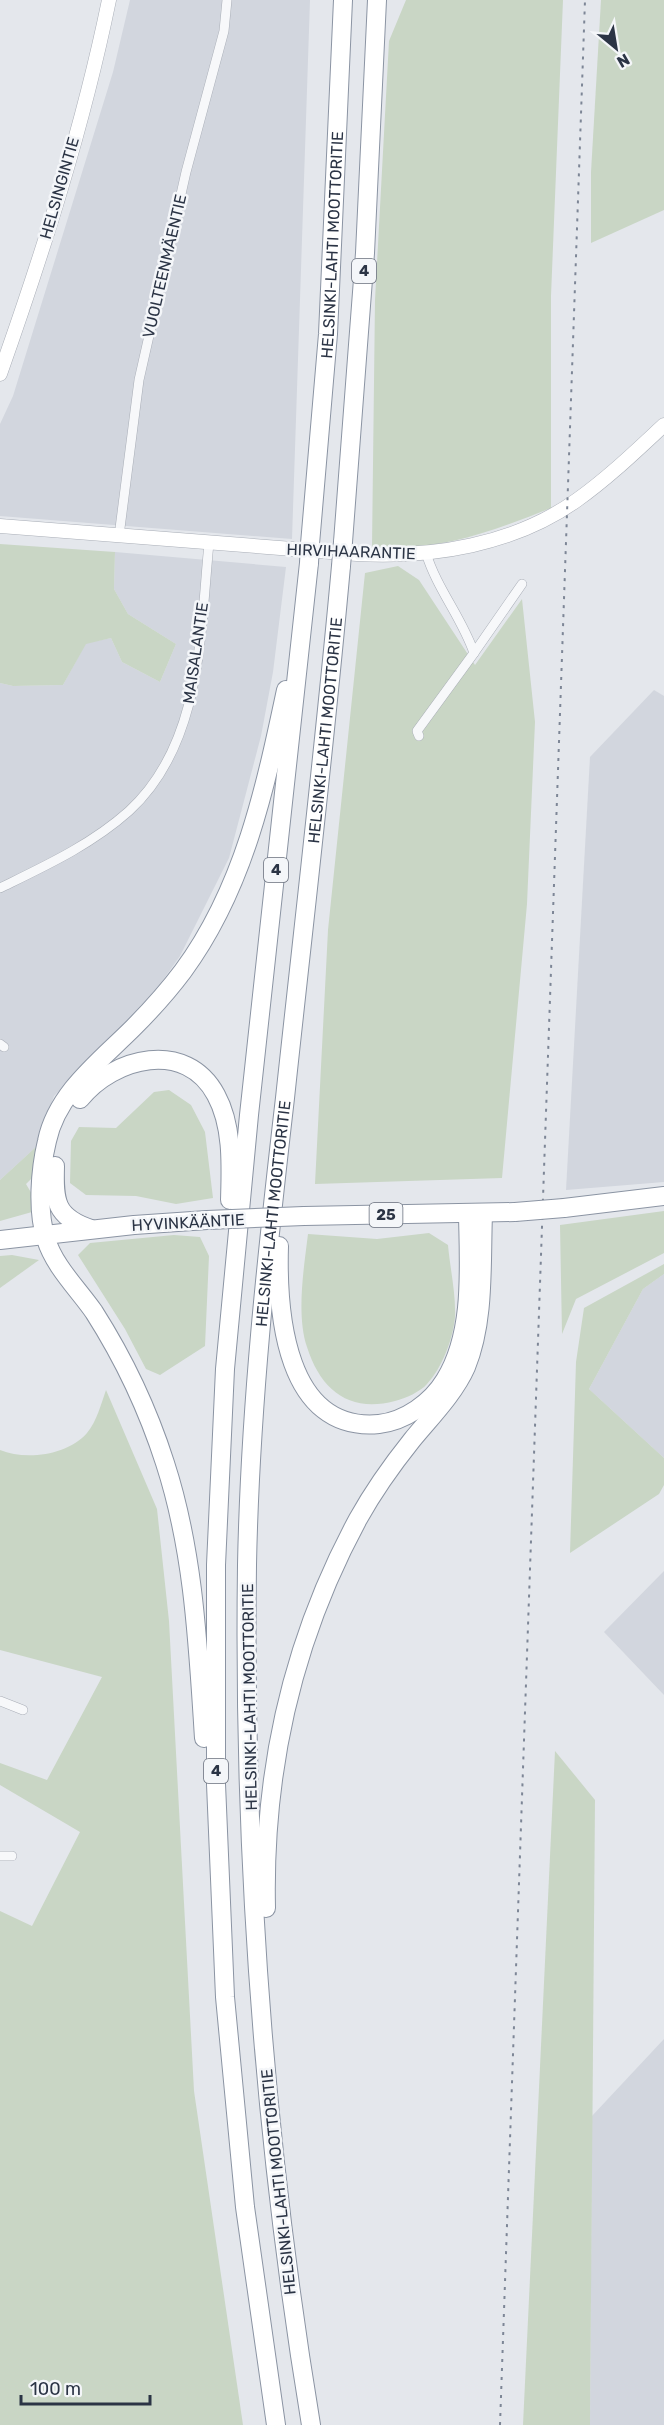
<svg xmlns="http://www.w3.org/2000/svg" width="664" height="2425" viewBox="0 0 664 2425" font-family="Rubik,sans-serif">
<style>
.built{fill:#d2d6de}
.green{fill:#c9d6c5}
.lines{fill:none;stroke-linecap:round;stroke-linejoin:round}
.street-casing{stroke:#a9aeb7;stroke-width:10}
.secondary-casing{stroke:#a9aeb7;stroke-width:15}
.highway-casing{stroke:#8b94a3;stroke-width:20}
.street{stroke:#f7f8fa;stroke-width:9}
.secondary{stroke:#fff;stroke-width:14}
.highway{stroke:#fff;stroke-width:18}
.rail{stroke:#7d8696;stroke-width:2;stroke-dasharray:3 6;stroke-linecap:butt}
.highway-bridge-casing{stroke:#8b94a3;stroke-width:20;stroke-linecap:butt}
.highway-bridge{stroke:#fff;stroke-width:18}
.labels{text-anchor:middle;stroke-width:5;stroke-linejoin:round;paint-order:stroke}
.shield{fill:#f4f6f9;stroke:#676e7b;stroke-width:1.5}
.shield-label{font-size:15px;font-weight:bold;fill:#2b3445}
.street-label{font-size:16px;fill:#2b3445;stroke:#f4f6f9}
</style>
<rect width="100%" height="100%" fill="#e4e7ec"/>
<g class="built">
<path d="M130,0h180l-18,539 -292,-23v-92l13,-28 100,-324z"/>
<path d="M115,552l171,15 -13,105 -12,64 -32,122 -49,98 -34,48 -92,92 -17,50 -37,34v-497l13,3 50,-1 23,-42 25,-5 11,24 38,20 16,-38 -48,-30 -14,-25z"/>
<path d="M654,690l10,6v486l-98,8 24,-433z"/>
<path d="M664,1274v184l-75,-69 54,-100z"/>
<path d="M664,1571v124l-60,-63z"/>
<path d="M664,2039v386h-74l2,-309z"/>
</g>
<g class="green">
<path d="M406,0h157l-12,296v212c-57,23 -116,45 -179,39l3,-247 14,-259z"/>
<path d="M601,0h63v210l-73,33v-71z"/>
<path d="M0,544l115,8 -1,37 14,25 48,30 -16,38 -38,-20 -11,-24 -25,6 -23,41 -50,1 -13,-3z"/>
<path d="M398,566l21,14 56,85 47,-66 13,123 -8,182 -25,274 -187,6 13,-254 37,-357z"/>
<path d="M169,1090l22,15 14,27 8,66 -37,6 -40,-8 -50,-1 -16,-12 1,-42 8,-14 37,1 38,-36z"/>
<path d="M37,1146l-1,28 -10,10 10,17 -4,11 -32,9v-41z"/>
<path d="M664,1211v42l-88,46 -14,35 -2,-109z"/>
<path d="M429,1233l19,12c2,23 8,49 7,72 -2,22 -13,51 -28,67 -7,8 -21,14 -32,17 -45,12 -74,-10 -88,-54 -11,-32 -3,-80 1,-113l69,5z"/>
<path d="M174,1235l26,2 9,19 -4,90 -45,29 -14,-6 -21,-40 -47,-74 12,-12z"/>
<path d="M12,1255l27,5 -39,28v-32z"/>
<path d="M664,1264v10l-21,15 -54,100 75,69v27l-5,9 -89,59 6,-191 8,-54z"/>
<path d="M106,1390l51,119 12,112 25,470 49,334h-243v-514l32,15 48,-94 -80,-47v-22l47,17 55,-103 -102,-27v-200c26,11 68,5 87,-17 10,-12 14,-29 19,-43z"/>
<path d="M555,1751l40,49 -5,625h-67z"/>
</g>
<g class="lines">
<g class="street-casing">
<g id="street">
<path d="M119,536l20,-156 47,-208 38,-141 3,-31"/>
<path d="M474,653l48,-69"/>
<path d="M419,736l-2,-5 57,-78c-12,-35 -37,-64 -48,-100"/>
<path d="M0,888c45,-22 91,-43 129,-77 73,-67 71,-177 80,-268"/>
<path d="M0,1044l4,3"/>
<path d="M0,1701l23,9"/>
<path d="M0,1856h12"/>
</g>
</g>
<g class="secondary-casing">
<g id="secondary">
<path d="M0,374c43,-122 83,-247 109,-374"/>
<path d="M0,526l357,28c75,4 157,-9 220,-54 31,-22 59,-49 87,-75"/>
</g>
</g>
<g class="highway-casing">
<g id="highway">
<path d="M343,542l22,-289 12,-253"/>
<path id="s1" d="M310,544l18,-210 15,-334"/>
<path d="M80,1099c34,-42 106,-60 136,-4 17,31 15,71 14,105"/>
<path d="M55,1166c-1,35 0,51 36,63"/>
<path d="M564,1208l100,-12"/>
<path d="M304,1216l211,-4"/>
<path d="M0,1240l134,-15 73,-5"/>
<path d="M279,1246c-2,66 6,187 100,178 26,-3 52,-21 66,-44 29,-47 24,-112 23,-165"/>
<path d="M204,1738c-6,-92 -10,-186 -39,-275 -17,-53 -41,-104 -71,-151 -16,-23 -40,-46 -48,-73 -9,-28 -6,-69 1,-98 10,-48 53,-80 86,-113 18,-18 35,-37 50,-57 61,-83 82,-182 103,-281"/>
<path d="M266,1908c-3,-137 27,-269 92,-389 15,-27 34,-54 54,-79 18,-22 42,-46 54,-73 19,-46 15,-103 17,-153"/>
<path d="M276,2425l-31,-218 -20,-210 -9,-213v-219l9,-196 24,-254 60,-552"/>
<path id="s2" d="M311,2425c-47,-284 -68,-572 -64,-860 3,-156 20,-312 38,-467 19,-177 40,-354 56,-532"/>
</g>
</g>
<use href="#street" class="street"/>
<use href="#secondary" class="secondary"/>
<use href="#highway" class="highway"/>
<path class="rail" d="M500,2425l85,-2425"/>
<g class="highway-bridge-casing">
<g id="highway-bridge">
<path d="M309,563l1,-19"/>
<path d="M341,566l2,-24"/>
<path d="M515,1212l49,-4"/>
<path d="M207,1220l97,-4"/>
</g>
</g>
<use href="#highway-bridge" class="highway-bridge"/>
</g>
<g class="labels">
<g class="shield">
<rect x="352" y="259" width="24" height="24" rx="4.5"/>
<rect x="264" y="858" width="24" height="24" rx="4.5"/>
<rect x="369.5" y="1203" width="33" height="24" rx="4.5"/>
<rect x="204" y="1759" width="24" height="24" rx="4.5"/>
</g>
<g class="shield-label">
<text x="364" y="276">4</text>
<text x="276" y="875">4</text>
<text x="386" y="1220">25</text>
<text x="216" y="1776">4</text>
</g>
<g class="street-label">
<text transform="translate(59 188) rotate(-74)" y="6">HELSINGINTIE</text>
<text dy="6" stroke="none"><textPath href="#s1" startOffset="300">HELSINKI-LAHTI MOOTTORITIE</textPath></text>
<text transform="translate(164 266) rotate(-77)" y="6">VUOLTEENMÄENTIE</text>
<text transform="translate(351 551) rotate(2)" y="6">HIRVIHAARANTIE</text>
<text transform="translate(195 653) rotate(-82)" y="6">MAISALANTIE</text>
<text dy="6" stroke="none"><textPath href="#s2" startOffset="1702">HELSINKI-LAHTI MOOTTORITIE</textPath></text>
<text dy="6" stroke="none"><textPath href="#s2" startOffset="1216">HELSINKI-LAHTI MOOTTORITIE</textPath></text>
<text transform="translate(188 1222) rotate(-3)" y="6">HYVINKÄÄNTIE</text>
<text transform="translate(249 1697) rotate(-91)" y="6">HELSINKI-LAHTI MOOTTORITIE</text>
<text transform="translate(278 2182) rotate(-96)" y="6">HELSINKI-LAHTI MOOTTORITIE</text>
</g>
</g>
<g transform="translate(616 48) rotate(150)" stroke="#f4f6f9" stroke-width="4.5" paint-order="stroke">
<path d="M0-4.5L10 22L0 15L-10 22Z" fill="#2b3445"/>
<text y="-9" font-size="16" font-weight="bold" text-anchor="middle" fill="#2b3445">N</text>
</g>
<path d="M21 2395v9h129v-9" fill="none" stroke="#2b3445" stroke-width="3"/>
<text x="30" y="2395" font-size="18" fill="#2b3445" stroke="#f4f6f9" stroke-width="4.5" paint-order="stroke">100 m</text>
</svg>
